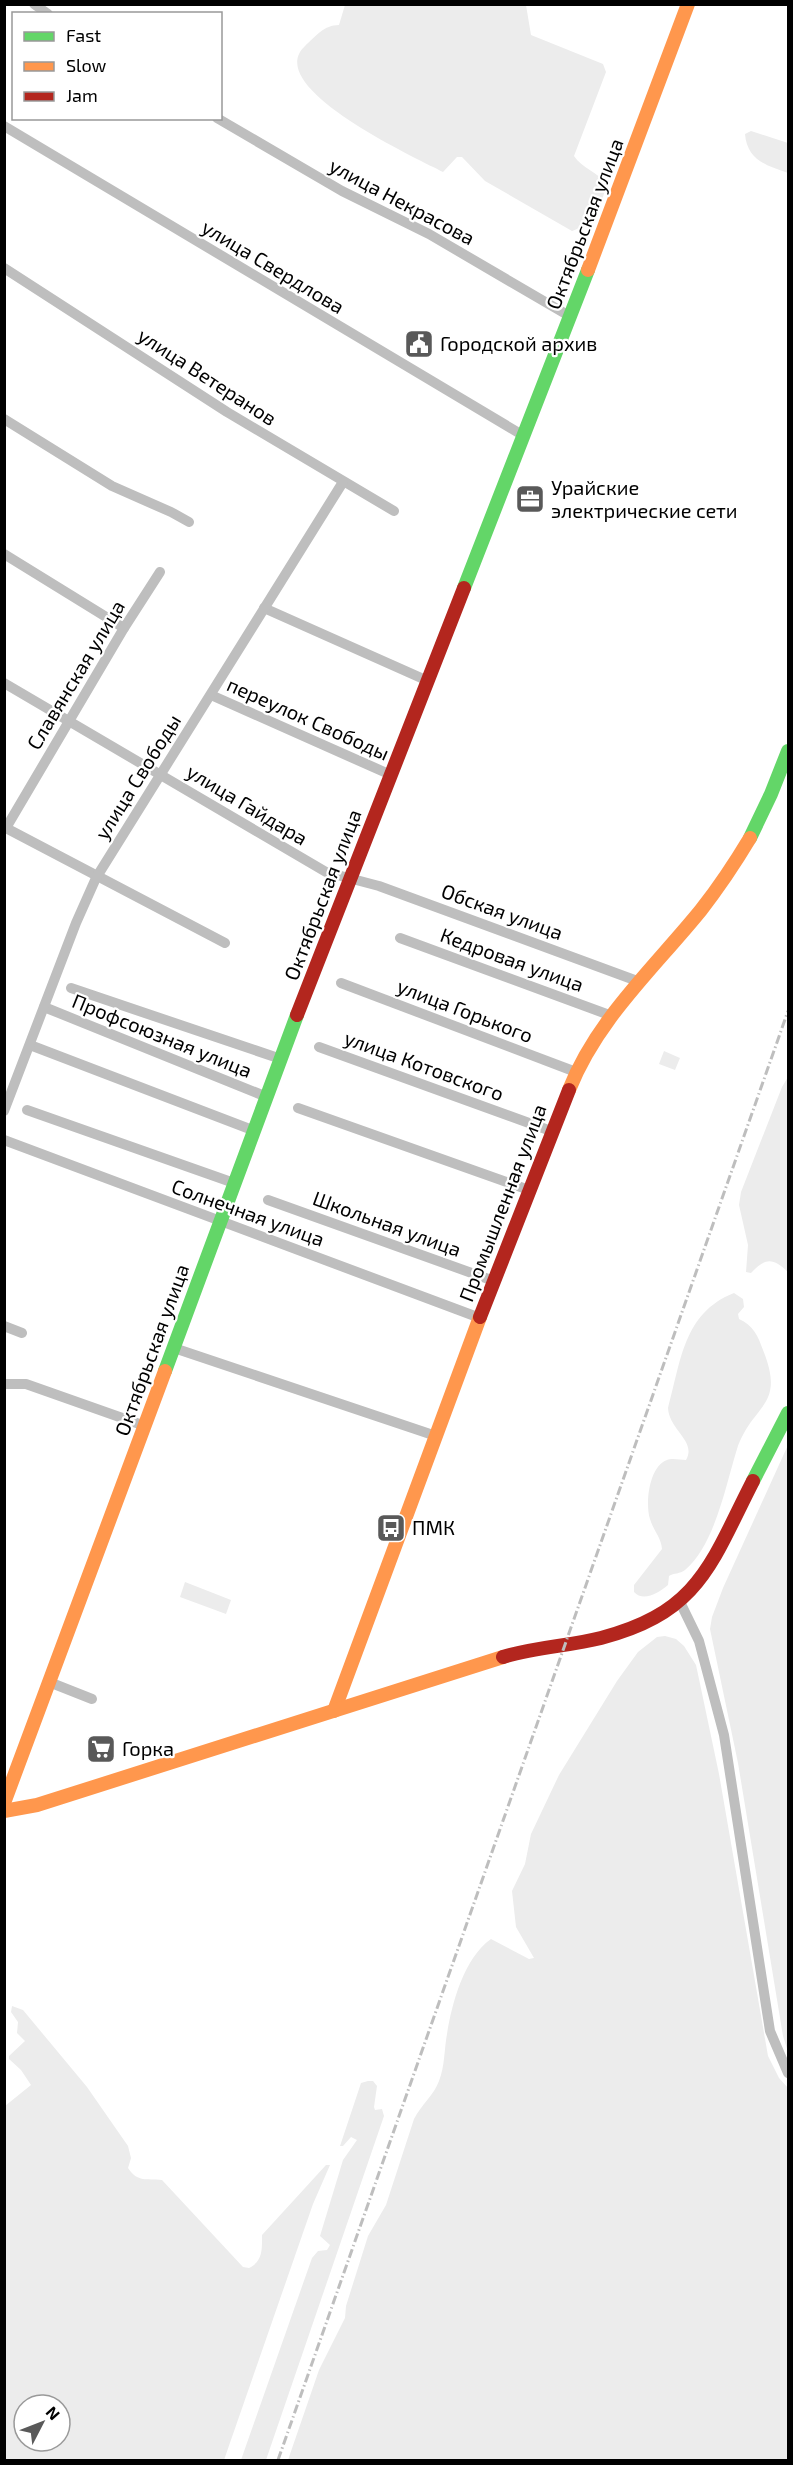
<svg xmlns="http://www.w3.org/2000/svg" width="793" height="2465" viewBox="0 0 793 2465" font-family="'Exo 2',sans-serif">
<style>
.green{fill:#ececec;fill-rule:evenodd}
.lines{fill:none;stroke-linecap:round;stroke-linejoin:round}
.street{stroke:#bebebe;stroke-width:10}
.fast{stroke:#63d668;stroke-width:14}
.slow{stroke:#ff974d;stroke-width:14}
.jam{stroke:#b3261e;stroke-width:14}
.rail{stroke:#bebebe;stroke-width:3;stroke-dasharray:9 3 1.5 3;stroke-linecap:butt}
.labels{text-anchor:middle;stroke-width:4.5;stroke-linejoin:round;paint-order:stroke}
.street-label{font-size:20px;fill:#000;stroke:#fff}
.poi-label{font-size:20px;fill:#000;stroke:#fff;text-anchor:start}
</style>
<rect width="100%" height="100%" fill="#fff"/>
<g class="green">
<path d="M345,5h181l5,30 72,29 3,8 -32,84c8,12 23,16 33,28 -6,21 -13,40 -35,47l-87,-50 -23,-24h-5l-14,15c-27,-14 -182,-85 -138,-126 11,-10 19,-21 34,-21z"/>
<path d="M751,131l37,12v30c-21,-7 -41,-13 -43,-39z"/>
<path d="M664,1051l16,7 -5,12 -16,-6z"/>
<path d="M788,1077v195c-15,-14 -22,-15 -37,1l-5,-1 2,-27 -9,-40 2,-13 41,-105z"/>
<path d="M734,1293l9,6 1,8 -6,7 1,5c14,6 19,17 24,31 23,57 -10,53 -26,99 -11,35 -22,96 -52,121 -5,4 -11,3 -16,6l-1,9c-9,8 -25,17 -34,7v-7l28,-36c-1,-12 -9,-19 -12,-30 -5,-15 -1,-53 17,-59 5,-2 13,0 19,0 11,-19 -17,-30 -18,-52 13,-46 15,-95 66,-115z"/>
<path d="M788,1445v607l-5,-16 -45,-273 -28,-134 2,-12 11,-29z"/>
<path d="M185,1582l46,18 -5,14 -46,-17z"/>
<path d="M665,1636l11,3 8,7 12,19 3,14 20,95 49,282 11,22 9,10v372h-500l31,-90 26,-52 1,-12 22,-70 18,-31 28,-86c7,-14 20,-24 25,-38 6,-15 5,-31 8,-47 5,-31 17,-76 44,-95l38,20 5,-1 -18,-31 -4,-36 13,-27 6,-30 28,-59 58,-94 21,-29 19,-15z"/>
<path d="M12,2006l11,4 64,77 41,59 3,12 -3,10c10,15 18,10 34,12l81,87 6,1c14,-7 13,-19 13,-33l64,-70h4l-17,39 -89,256h-219v-354l26,-21 -10,-15 -12,-11v-3l16,-15 -8,-8 1,-11 -7,-10zM24,2405h36v36h-36z"/>
<path d="M368,2081h5l4,5 -3,21 1,3 7,-1 2,7 -118,344h-25l71,-202 6,-7 9,-1 3,-5 -10,-9 23,-76 14,-20 -6,-3 -8,9h-3l21,-63z"/>
</g>
<g class="lines">
<g class="street">
<path d="M34,4l14,10"/>
<path d="M217,118l125,73 87,43 142,83"/>
<path d="M4,126l520,310"/>
<path d="M4,268l223,144 167,99"/>
<path d="M4,419l108,67 59,26 18,10"/>
<path d="M4,554l120,74"/>
<path d="M264,608l164,73"/>
<path d="M4,683l322,189 53,14 261,96"/>
<path d="M211,695l180,80"/>
<path d="M4,827l221,116"/>
<path d="M6,828l118,-200 36,-56"/>
<path d="M400,938l212,78"/>
<path d="M341,983l235,89"/>
<path d="M71,988l210,71"/>
<path d="M44,1007l223,90"/>
<path d="M30,1045l225,86"/>
<path d="M319,1047l232,84"/>
<path d="M298,1108l231,82"/>
<path d="M27,1110l207,73"/>
<path d="M4,1111l72,-188 20,-45 247,-396"/>
<path d="M4,1140l476,178"/>
<path d="M268,1200l226,81"/>
<path d="M4,1326l18,7"/>
<path d="M174,1348l262,88"/>
<path d="M4,1384h22l119,42"/>
<path d="M680,1602l19,39 25,94 46,296 18,42"/>
<path d="M49,1682l43,17"/>
</g>
<g class="fast">
<path d="M464,588l124,-318"/>
<path d="M750,838l21,-44 17,-43"/>
<path d="M165,1371l132,-356"/>
<path d="M753,1481l35,-68"/>
</g>
<g class="slow">
<path d="M588,270l100,-266"/>
<path d="M569,1090c28,-71 85,-122 132,-180 18,-23 34,-47 49,-72"/>
<path d="M334,1711l146,-394"/>
<path d="M4,1803l161,-432"/>
<path d="M4,1811l33,-6 466,-148"/>
</g>
<g class="jam">
<path d="M297,1015l167,-427"/>
<path d="M480,1317l89,-227"/>
<path d="M503,1657c32,-10 66,-11 98,-19 99,-26 110,-75 152,-157"/>
</g>
<path class="rail" d="M278,2460l510,-1449"/>
</g>
<defs>
<g id="civic-square" transform="scale(1.5)"><rect x="-9" y="-9" width="18" height="18" rx="4" fill="#595959" stroke="#fff"/><path d="M-.6-6.5H3V-4.5H.6V-3L4-1V1h2V6H-6V1h2V-1L-.6-3ZM-1.2 2.5V6h2.4V2.5Z" fill="#fff"/></g>
<g id="office-square" transform="scale(1.5)"><rect x="-9" y="-9" width="18" height="18" rx="4" fill="#595959" stroke="#fff"/><path d="M-6-3h4V-5.5h4V-3h4V5H-6ZM-1-4.5V-3h2v-1.5ZM-6 0V1H6V0Z" fill="#fff"/></g>
<g id="bus-square" transform="scale(1.5)"><rect x="-9" y="-9" width="18" height="18" rx="4" fill="#595959" stroke="#fff"/><path d="M-5-6H5V4H4V6H2V4H-2V6H-4V4H-5ZM-3.5-4V0h7V-4ZM-3.5 1.2v1.5H-2V1.2ZM2 1.2v1.5H3.5V1.2Z" fill="#fff"/></g>
<g id="supermarket-square" transform="scale(1.5)"><rect x="-9" y="-9" width="18" height="18" rx="4" fill="#595959" stroke="#fff"/><path d="M-6-5.5h2.5l.6 2H6L4.5 2H-2.5L-4.4-4H-6ZM-1.5 3.2a1.3 1.3 0 1 0 .1 0ZM3 3.2a1.3 1.3 0 1 0 .1 0Z" fill="#fff"/></g>
</defs>
<g fill-rule="evenodd">
<use href="#civic-square" x="419" y="344"/>
<use href="#office-square" x="530" y="499"/>
<use href="#bus-square" x="391" y="1528"/>
<use href="#supermarket-square" x="101" y="1749"/>
</g>
<g class="labels">
<g class="street-label">
<text transform="translate(402 202) rotate(28)" y="7">улица Некрасова</text>
<text transform="translate(585 224) rotate(-69)" y="7">Октябрьская улица</text>
<text transform="translate(273 267) rotate(31)" y="7">улица Свердлова</text>
<text transform="translate(207 377) rotate(33)" y="7">улица Ветеранов</text>
<text transform="translate(76 675) rotate(-59)" y="7">Славянская улица</text>
<text transform="translate(308 719) rotate(24)" y="7">переулок Свободы</text>
<text transform="translate(138 777) rotate(-58)" y="7">улица Свободы</text>
<text transform="translate(247 805) rotate(31)" y="7">улица Гайдара</text>
<text transform="translate(323 895) rotate(-69)" y="7">Октябрьская улица</text>
<text transform="translate(502 912) rotate(20)" y="7">Обская улица</text>
<text transform="translate(512 960) rotate(20)" y="7">Кедровая улица</text>
<text transform="translate(465 1011) rotate(21)" y="7">улица Горького</text>
<text transform="translate(162 1036) rotate(22)" y="7">Профсоюзная улица</text>
<text transform="translate(424 1066) rotate(20)" y="7">улица Котовского</text>
<text transform="translate(503 1203) rotate(-69)" y="7">Промышленная улица</text>
<text transform="translate(248 1213) rotate(20)" y="7">Солнечная улица</text>
<text transform="translate(387 1224) rotate(20)" y="7">Школьная улица</text>
<text transform="translate(152 1350) rotate(-70)" y="7">Октябрьская улица</text>
</g>
<g class="poi-label">
<text x="440" y="351">Городской архив</text>
<text x="551" y="495">Урайские<tspan x="551" dy="23">электрические сети</tspan></text>
<text x="412" y="1535">ПМК</text>
<text x="122" y="1756">Горка</text>
</g>
</g>
<rect width="793" height="2465" fill="none" stroke="#000000" stroke-width="12"/>
<rect x="12" y="12" width="210" height="108" fill="#ffffff" stroke="#999999" stroke-width="1.5"/>
<rect x="24" y="32" width="30" height="9" fill="#63d668" stroke="#999999" stroke-width="1.5"/>
<text x="66" y="42" font-size="18" fill="#000000">Fast</text>
<rect x="24" y="62" width="30" height="9" fill="#ff974d" stroke="#999999" stroke-width="1.5"/>
<text x="66" y="72" font-size="18" fill="#000000">Slow</text>
<rect x="24" y="92" width="30" height="9" fill="#b3261e" stroke="#999999" stroke-width="1.5"/>
<text x="66" y="102" font-size="18" fill="#000000">Jam</text>
<g transform="translate(42 2423) rotate(48)"><circle r="28" fill="#ffffff" stroke="#999999" stroke-width="1.5"/>
<path d="M0-4.5L10 22L0 15L-10 22Z" fill="#595959"/>
<text y="-9" font-size="16" font-weight="bold" text-anchor="middle" fill="#000000">N</text>
</g>
</svg>
